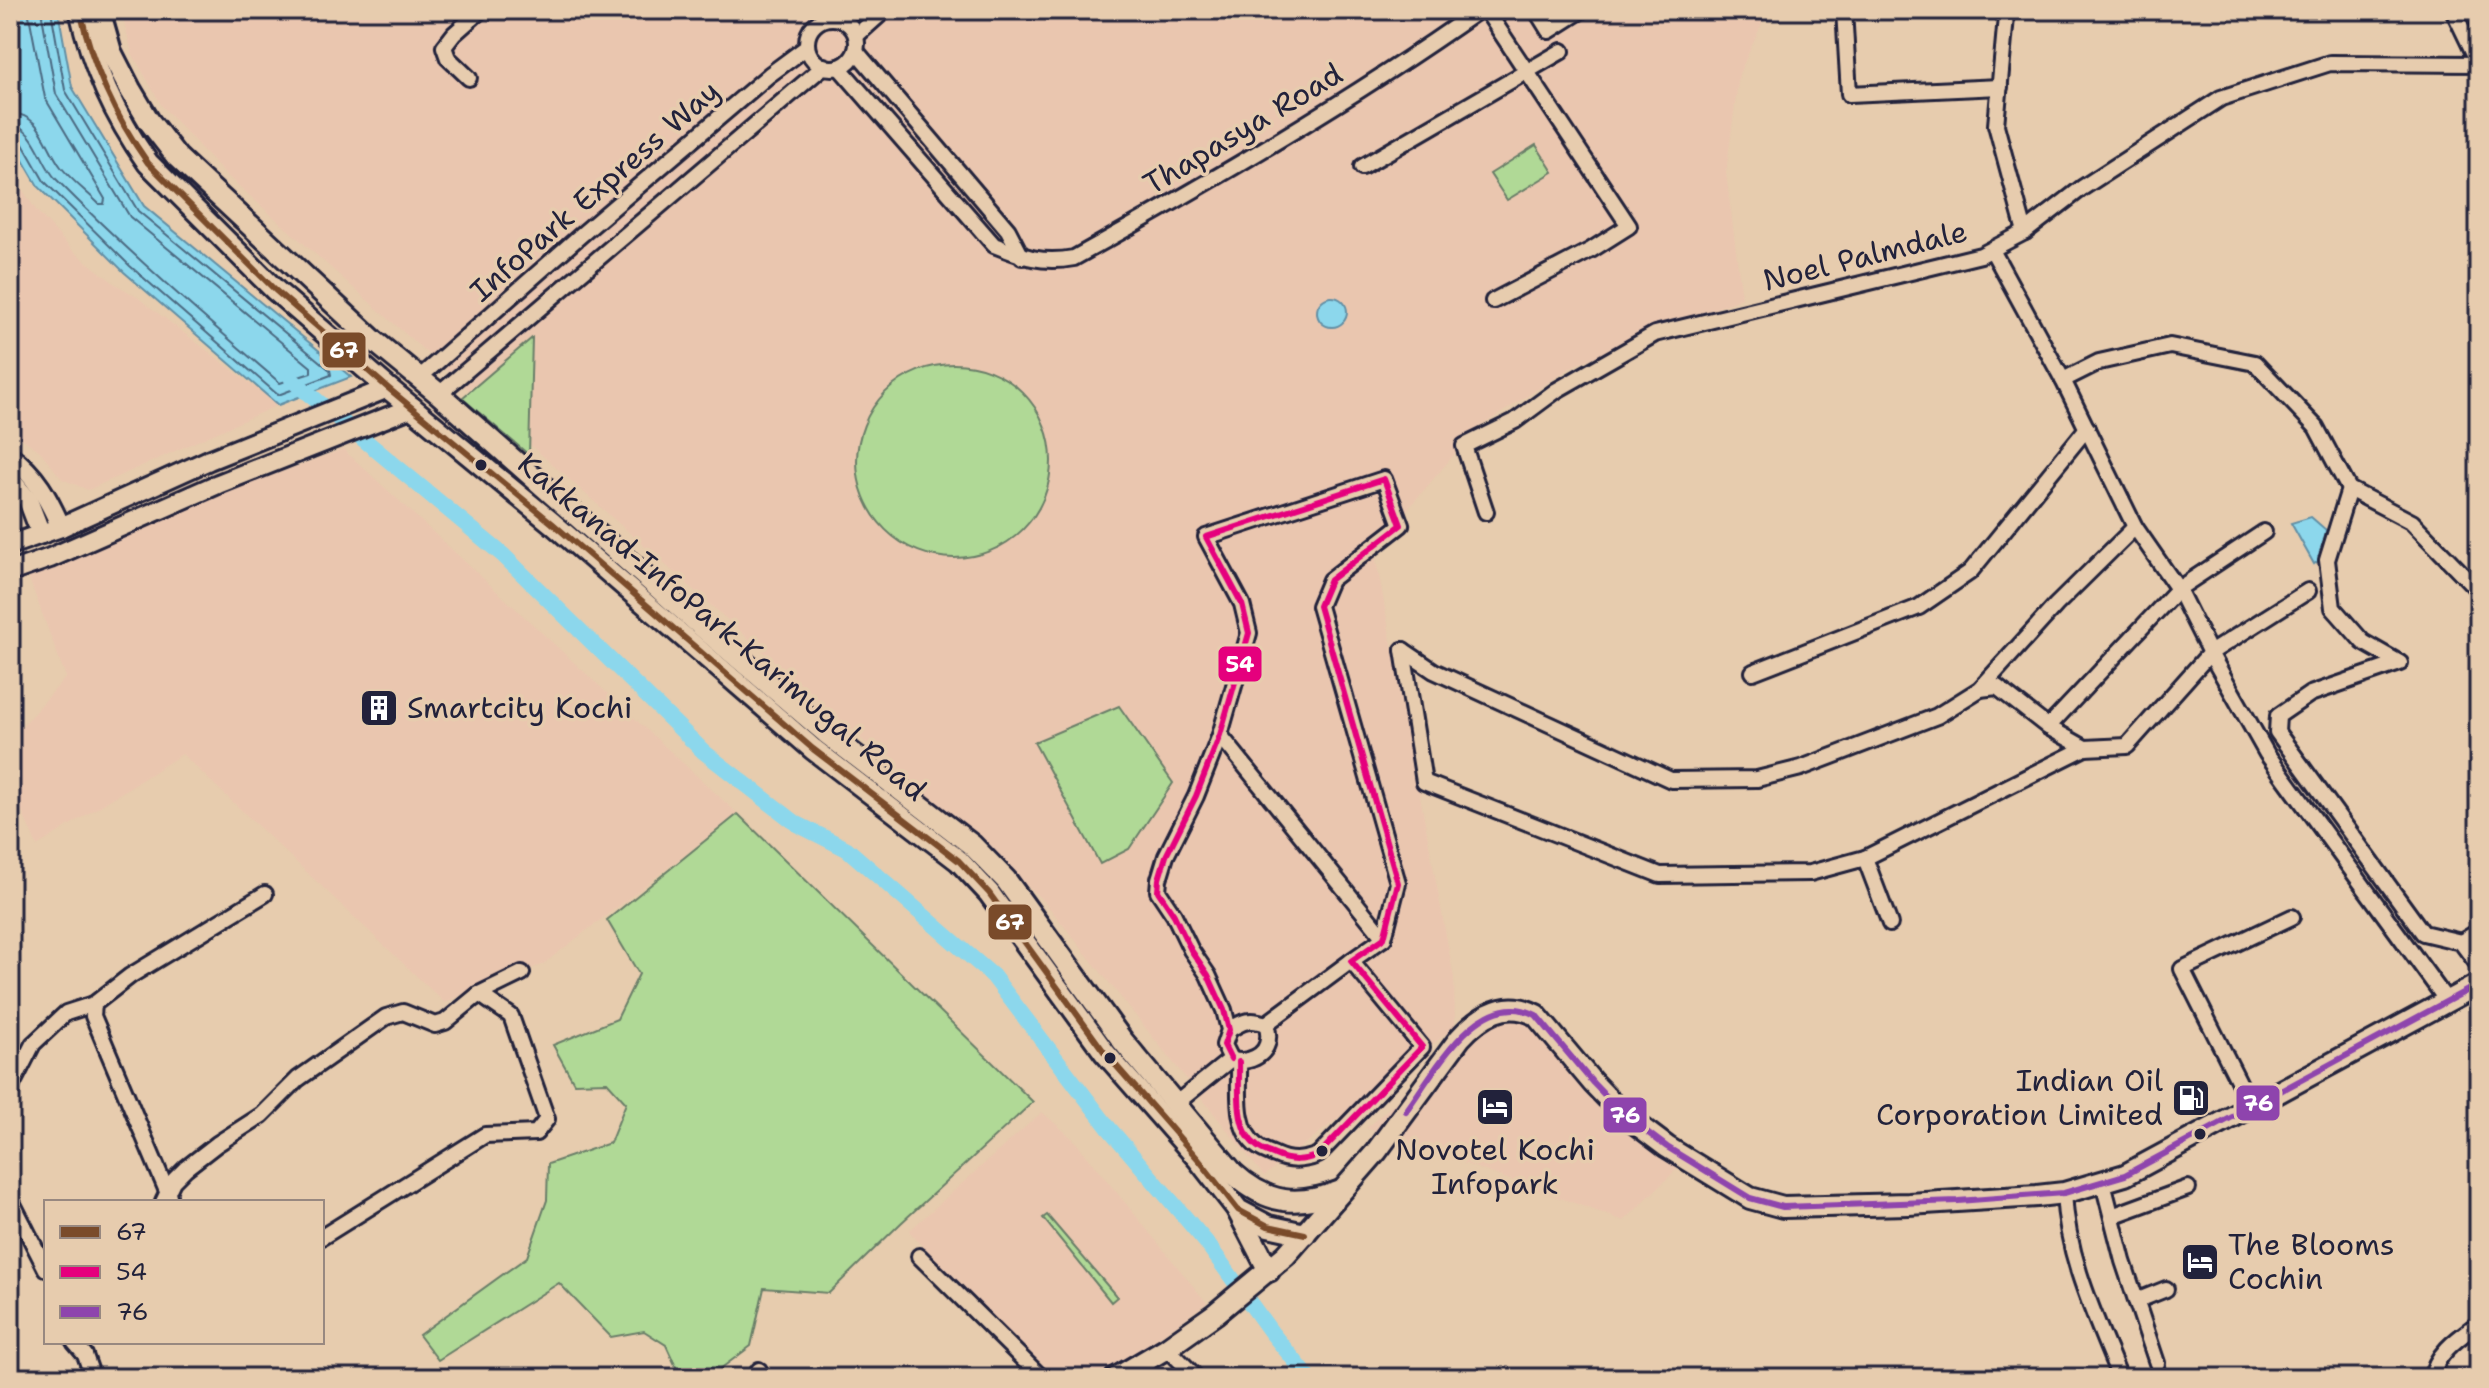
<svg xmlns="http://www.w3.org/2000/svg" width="2489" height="1388" viewBox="0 0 2489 1388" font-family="'Shantell Sans',sans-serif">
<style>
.built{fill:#eac6af}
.green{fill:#b0d996;stroke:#697e68;stroke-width:2}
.water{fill:#8cd7ec;stroke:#628fa5;stroke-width:2}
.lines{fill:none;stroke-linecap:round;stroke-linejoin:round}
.shore{stroke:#4c6a82;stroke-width:2}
.canal{stroke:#8cd7ec;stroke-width:16}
.minor-casing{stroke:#22223b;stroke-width:20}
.tertiary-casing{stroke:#22223b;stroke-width:24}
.secondary-casing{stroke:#22223b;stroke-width:26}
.minor{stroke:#e7ccae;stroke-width:14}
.tertiary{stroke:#e7ccae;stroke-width:18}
.secondary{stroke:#e7ccae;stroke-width:20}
.bus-1-casing{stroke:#e7ccae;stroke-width:12}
.bus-2-casing{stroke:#e7ccae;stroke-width:12}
.bus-3-casing{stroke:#e7ccae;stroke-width:12}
.bus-1{stroke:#7a4b2a;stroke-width:6}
.bus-2{stroke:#e5007d;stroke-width:6}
.bus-3{stroke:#8e44ad;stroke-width:6}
.bus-dot{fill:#22223b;stroke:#e7ccae;stroke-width:3}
.labels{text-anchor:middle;stroke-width:7;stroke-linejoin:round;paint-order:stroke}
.street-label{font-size:30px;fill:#22223b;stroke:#e7ccae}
.poi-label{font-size:30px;fill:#22223b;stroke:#e7ccae;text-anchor:start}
.line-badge{stroke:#e7ccae;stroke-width:3}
.badge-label{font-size:22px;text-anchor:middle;font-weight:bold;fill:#fff}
</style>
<rect width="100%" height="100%" fill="#e7ccae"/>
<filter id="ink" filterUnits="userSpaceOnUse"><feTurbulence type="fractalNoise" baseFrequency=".0125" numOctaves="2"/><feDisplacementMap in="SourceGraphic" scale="16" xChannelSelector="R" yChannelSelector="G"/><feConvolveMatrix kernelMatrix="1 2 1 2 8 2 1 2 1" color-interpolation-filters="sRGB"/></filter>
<g filter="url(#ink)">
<g class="built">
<path d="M121,10h1647l-29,64 -13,99 16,125 -167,67 -100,65 -101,119 80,429 1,49 -191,149 -220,-275 -822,-730 -60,-65 -30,-53z"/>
<path d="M10,171l26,39 36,40 42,33 23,14 141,108 -190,85 -26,-11 -22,-28 -30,-21z"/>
<path d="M343,449l395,365 -196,151 -58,19 -39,19 -263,-249 -145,92 -27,-63v-43l56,-63 -41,-109z"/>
<path d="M1514,1015l24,12 71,91 71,48 -56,55 -258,-93 116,-100z"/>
<path d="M1042,1112l31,27 134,164 -94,67 -17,8h-56l-131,-147z"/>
</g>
<g class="green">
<path d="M1536,145l17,27 -46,28 -17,-26z"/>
<path d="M532,338l-3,117 -67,-57z"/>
<circle cx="954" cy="461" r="97"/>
<path d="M1119,706l54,77 -44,66 -29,15 -66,-122z"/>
<path d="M738,814l295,288 -132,121 -72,70 -65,-5 -13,58 -43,32h-27l-15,-33 -22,-14 -33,6 -52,-54 -121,77 -19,-25 108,-78 20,-57 1,-36 62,-21 16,-40 -19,-21 -33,1 -21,-38 64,-26 22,-45 -32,-54z"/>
<path d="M1047,1215l70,82 -6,5 -68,-84z"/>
</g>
<g class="water">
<path d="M10,10h48l14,77 72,119 207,171 -73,28 -154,-133 -86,-86 -28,-48z"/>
<circle cx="1332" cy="312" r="15"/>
<path d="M2311,517l15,13 -6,30 -6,4 -23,-41z"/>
</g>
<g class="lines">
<g class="shore">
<path d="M10,113c32,1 35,33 51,54 11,14 26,25 38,37h5l1,-5 -60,-101 -17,-88"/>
<path d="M10,125c26,2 30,38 46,54 71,72 147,138 224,204l31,-10v-6l-181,-150 -74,-123 -15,-84"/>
<path d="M10,135l10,4 24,42 86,85 148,129 53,-20 -1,-5 -192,-159 -73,-121 -14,-80"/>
</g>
<path class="canal" d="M292,380l211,175 201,197 93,72 50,25 146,127 115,151 98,115 65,90 38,46"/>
<g class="minor-casing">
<g id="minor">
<path d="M1486,10l143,216 -38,24 -98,51"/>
<path d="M1536,10l13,21 33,-21"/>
<path d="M1844,10l5,84 151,-7"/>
<path d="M1999,10l7,7 -10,108 29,107"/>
<path d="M2453,10l26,54"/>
<circle cx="832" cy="43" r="25"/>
<path d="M856,36l29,-26"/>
<path d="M856,51l152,179 14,27"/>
<path d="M839,67l155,178c30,12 48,19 80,13 138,-77 275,-156 405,-248"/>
<path d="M469,78l-21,-20 -4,-11 10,-13 27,-24"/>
<path d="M1362,167l200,-116"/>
<path d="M1992,250l71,130 72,147 43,62 32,64 57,101 180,247"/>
<path d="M419,378l162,-143 188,-160 38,-28"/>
<path d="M2063,380l36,-18 71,-16 85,17 61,64 33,62 63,33 67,69"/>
<path d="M439,394l385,-328"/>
<path d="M2349,489l-22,71 6,48 30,34 37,21 -90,31 -32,22 -1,16 146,201 38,9 18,24"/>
<path d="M1486,512l-22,-66 51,-25 42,-31 98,-56 326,-79 44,-23 57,-44 139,-90 109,-35 149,1"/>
<path d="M1403,650l21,132 236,93 150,-2 55,-15 220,-110 42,-2 83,-93 98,-62"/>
<path d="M1403,650l31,21 237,109 86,-1 44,-11 136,-52 43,-27 76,-84 79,-78"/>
<path d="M1753,672l166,-65 51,-35 117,-144"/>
<path d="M1980,689l17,-2 51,40 37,21"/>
<path d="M2048,727l130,-138 86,-57"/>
<path d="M1220,735l164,203"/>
<path d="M1865,858l25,66"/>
<path d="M2461,942l18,-11"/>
<path d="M1229,1030c14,-9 21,-12 37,-6"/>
<path d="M1231,1059l-7,-14 5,-15 -5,-20 -16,-35 -17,-25 -17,-35 -16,-24 1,-12 7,-23 30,-60 24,-61 29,-102 -7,-29 -36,-67 178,-58 17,46 -71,55 -11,26 79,277 -14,55 -33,23 71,86 -104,108c-15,6 -28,7 -43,0 -5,-2 -13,-5 -17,-8 -25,-18 -18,-59 -19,-85"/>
<path d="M1231,1059c15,6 37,-3 37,-21 1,-5 -1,-10 -2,-14l85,-63"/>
<path d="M10,1089l23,-45 33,-31 28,-9"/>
<path d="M1174,1105l57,-46"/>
<path d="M2251,1106l-69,-137 110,-52"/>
<path d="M2103,1183l20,78 34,102"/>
<path d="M2064,1193c3,66 32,125 56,185"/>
<path d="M169,1196l-76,-180 1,-12 36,-28 135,-82"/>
<path d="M10,1198l36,71"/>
<path d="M163,1202l10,-21 13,-13 31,-24 45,-29 36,-36 88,-62 17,-5 32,13 10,-3 34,-28 43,-21"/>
<path d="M2112,1216l76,-28"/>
<path d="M322,1237l163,-102 51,-2 11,-14 -36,-103 -32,-22"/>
<path d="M919,1256l123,122"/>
<path d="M2136,1301l30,-12"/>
<path d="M74,1342l11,13 8,23"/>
<path d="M1167,1348l30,30"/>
<path d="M756,1378l3,-8"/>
<path d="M2432,1378c3,-25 28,-41 47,-55"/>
</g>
</g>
<g class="tertiary-casing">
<g id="tertiary">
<path d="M10,456c26,19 38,42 51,71"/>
<path d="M10,479l18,21 13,34"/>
<path d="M10,545l51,-18 148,-67 179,-72"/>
<path d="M10,572l40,-14 168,-74 195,-77"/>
</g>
</g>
<g class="secondary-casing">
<g id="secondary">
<path d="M80,10c13,58 34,105 68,153l127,127 113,98 164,135 261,226 146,112 30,32 116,160 94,107 39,50 30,16 37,8"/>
<path d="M99,10l12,42 19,37 19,32 28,36 196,183 66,54 269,238 118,101 146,112 34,35 116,160 111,133c35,32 65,34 108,18"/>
<path d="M1238,1211l31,60"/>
<path d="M1116,1378l51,-30 48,-34 71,-59 90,-103 84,-114c21,-23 46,-39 76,-23l57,68 30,31 44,33 83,51 33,9 126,-3 128,-8 27,-3 61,-18 354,-191"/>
</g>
</g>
<use href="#minor" class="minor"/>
<use href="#tertiary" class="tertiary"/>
<use href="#secondary" class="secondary"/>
<g class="bus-1-casing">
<path id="bus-1" d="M80,10c13,58 34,105 68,153l127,127 113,98 164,135 261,226 146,112 30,32 116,160 94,107 39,50 30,16 37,8"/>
</g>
<g class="bus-2-casing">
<path id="bus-2" d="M1231,1059l-7,-14 5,-15 -5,-20 -16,-35 -17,-25 -17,-35 -16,-24 1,-12 7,-23 30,-60 24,-61 29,-102 -7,-29 -36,-67 178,-58 17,46 -71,55 -11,26 79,277 -14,55 -33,23 71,86 -104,108c-15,6 -28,7 -43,0 -5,-2 -13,-5 -17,-8 -25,-18 -18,-59 -19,-85"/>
</g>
<g class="bus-3-casing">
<path id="bus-3" d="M1406,1111c28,-38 74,-126 130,-96l57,68 30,31 44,33 83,51 33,9 175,-6 106,-8 61,-18 354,-191"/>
</g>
<use href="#bus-1" class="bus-1"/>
<use href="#bus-2" class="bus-2"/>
<use href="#bus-3" class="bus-3"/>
</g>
</g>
<defs>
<g id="building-square" transform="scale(2)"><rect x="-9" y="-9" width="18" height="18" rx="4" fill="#22223b" stroke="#e7ccae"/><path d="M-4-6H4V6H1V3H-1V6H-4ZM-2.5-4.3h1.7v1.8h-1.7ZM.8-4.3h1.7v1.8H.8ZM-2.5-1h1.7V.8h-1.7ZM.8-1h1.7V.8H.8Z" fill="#fff"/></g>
<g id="fuel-square" transform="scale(2)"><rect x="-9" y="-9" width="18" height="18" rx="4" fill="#22223b" stroke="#e7ccae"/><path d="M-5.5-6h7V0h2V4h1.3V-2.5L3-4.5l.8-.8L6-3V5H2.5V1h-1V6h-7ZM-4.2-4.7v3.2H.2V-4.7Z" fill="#fff"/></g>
<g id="hotel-square" transform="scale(2)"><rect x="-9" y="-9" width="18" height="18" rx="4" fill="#22223b" stroke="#e7ccae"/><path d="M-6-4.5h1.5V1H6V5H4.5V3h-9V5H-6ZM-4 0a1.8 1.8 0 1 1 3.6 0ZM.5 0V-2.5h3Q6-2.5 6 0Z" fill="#fff"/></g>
</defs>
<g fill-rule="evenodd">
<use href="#building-square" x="379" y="708"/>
<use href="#fuel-square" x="2191" y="1098"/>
<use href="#hotel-square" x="1495" y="1107"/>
<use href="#hotel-square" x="2200" y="1262"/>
</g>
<g class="bus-dot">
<circle cx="481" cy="465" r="7"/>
<circle cx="1110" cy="1058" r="7"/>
<circle cx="2200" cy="1134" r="7"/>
<circle cx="1322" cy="1151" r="7"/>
</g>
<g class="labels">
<g class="street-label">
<text transform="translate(1243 129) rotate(-31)" y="10">Thapasya Road</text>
<text transform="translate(595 191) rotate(-41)" y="10">InfoPark Express Way</text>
<text transform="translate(1865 256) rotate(-14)" y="10">Noel Palmdale</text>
<text transform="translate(722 627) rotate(40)" y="10">Kakkanad-InfoPark-Karimugal Road</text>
</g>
<g class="poi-label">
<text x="407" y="718">Smartcity Kochi</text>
<text x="2163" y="1091" text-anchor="end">Indian Oil<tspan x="2163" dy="34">Corporation Limited</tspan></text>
<text x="1495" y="1160" text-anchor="middle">Novotel Kochi<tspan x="1495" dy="34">Infopark</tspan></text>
<text x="2228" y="1255">The Blooms<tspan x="2228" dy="34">Cochin</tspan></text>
</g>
</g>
<g class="line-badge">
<rect x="321" y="331" width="46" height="38" rx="8" fill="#7a4b2a"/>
<rect x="1217" y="645" width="46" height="38" rx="8" fill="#e5007d"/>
<rect x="987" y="903" width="46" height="38" rx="8" fill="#7a4b2a"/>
<rect x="2235" y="1084" width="46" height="38" rx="8" fill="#8e44ad"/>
<rect x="1602" y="1096" width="46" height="38" rx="8" fill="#8e44ad"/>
</g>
<g class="badge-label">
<text x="344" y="358">67</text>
<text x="1240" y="672">54</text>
<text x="1010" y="930">67</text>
<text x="2258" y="1111">76</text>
<text x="1625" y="1123">76</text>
</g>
<rect width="2489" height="1388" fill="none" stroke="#e7ccae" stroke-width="40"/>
<rect x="20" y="20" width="2449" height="1348" fill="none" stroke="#22223b" stroke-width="3" filter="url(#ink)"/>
<rect x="44" y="1200" width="280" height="144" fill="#e7ccae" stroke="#988880" stroke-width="2"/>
<rect x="60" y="1226" width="40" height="12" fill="#7a4b2a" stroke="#988880" stroke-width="2"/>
<text x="116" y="1240" font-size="24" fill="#22223b">67</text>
<rect x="60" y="1266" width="40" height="12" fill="#e5007d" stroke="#988880" stroke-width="2"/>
<text x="116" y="1280" font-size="24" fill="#22223b">54</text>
<rect x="60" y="1306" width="40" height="12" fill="#8e44ad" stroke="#988880" stroke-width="2"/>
<text x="116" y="1320" font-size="24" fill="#22223b">76</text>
</svg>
